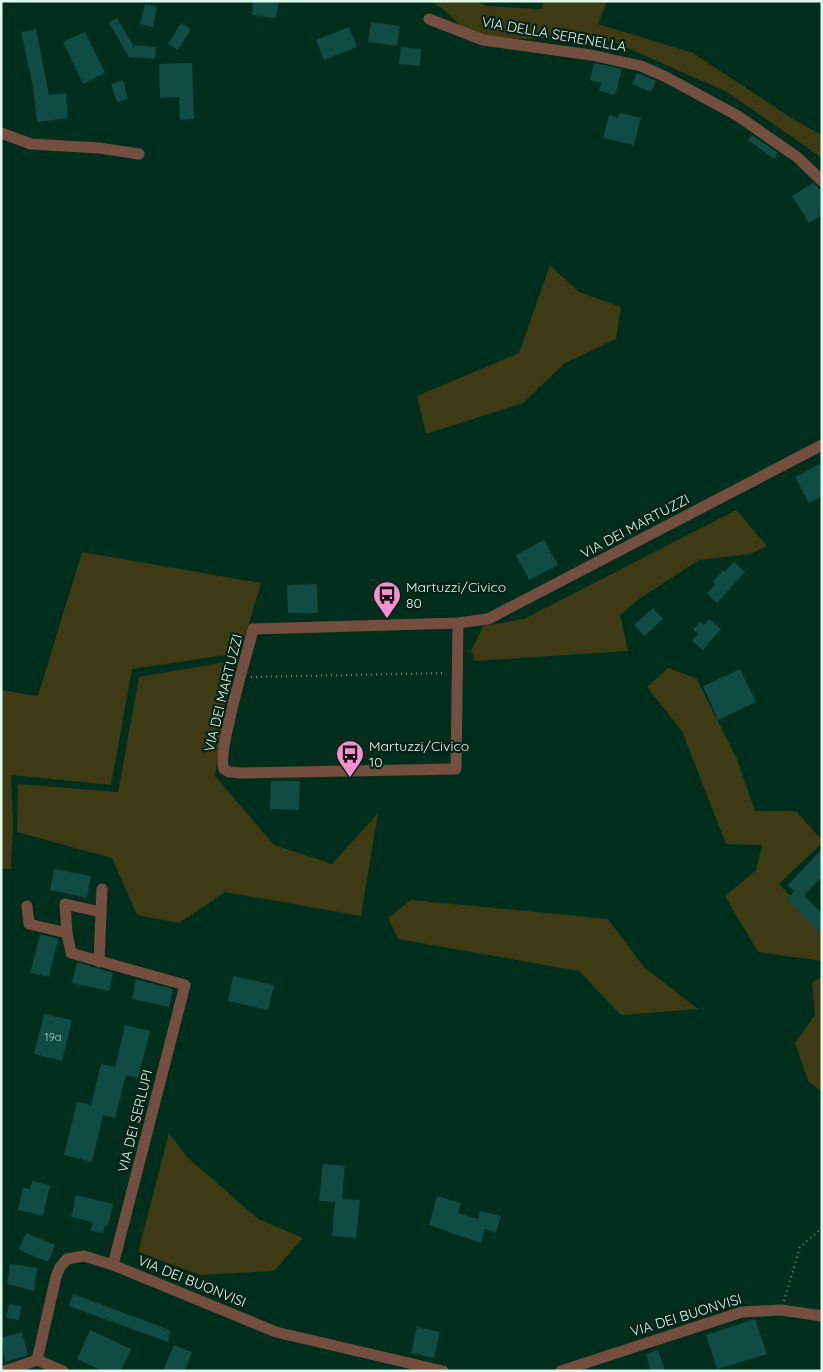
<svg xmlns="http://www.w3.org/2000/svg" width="823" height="1372" viewBox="0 0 823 1372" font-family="Quicksand,sans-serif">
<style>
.green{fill:#3e3a13}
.building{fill:#104b44}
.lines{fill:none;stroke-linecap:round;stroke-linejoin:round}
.path{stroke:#6f9283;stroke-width:2;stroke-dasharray:1 4;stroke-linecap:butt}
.minor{stroke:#744f40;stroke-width:11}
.labels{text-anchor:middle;stroke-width:4.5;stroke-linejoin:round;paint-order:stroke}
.number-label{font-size:11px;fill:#accdc2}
.street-label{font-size:14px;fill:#e0f8ec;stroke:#012315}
.poi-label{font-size:14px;fill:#e0f8ec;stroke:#012315;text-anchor:start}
</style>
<rect width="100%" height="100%" fill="#002e1d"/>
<g class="green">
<path d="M430,1h47l10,5 54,3 3,-8h63l-9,23 95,29 103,68 26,14v23l-95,-66 -113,-50 -49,-4 -90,2 -33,-32z"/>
<path d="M550,265l29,27 42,15 -5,32 -51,24 -42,40 -97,31 -9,-38 102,-43z"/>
<path d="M736,510l31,36 -17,8 -51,6 -60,39 -19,16 8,36 -153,10 -4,-10 12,-25 41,-7z"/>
<path d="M82,552l179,31 -21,70 -108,16 -21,116 -100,-10 2,50 -2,44 -10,-1v-178l37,6z"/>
<path d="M231,661l-16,115 59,69 58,19 46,-51 -17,103 -136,-24 -46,31 -42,-8 -25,-57 -95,-26 1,-48 100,8 21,-115z"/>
<path d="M668,668l28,10 40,79 19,54h41l26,29v3l-43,41 43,44v33l-64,-9 -33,-56 31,-26 6,-25 -36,-1 -44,-113 -35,-44z"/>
<path d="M411,900l197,19 36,48 54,42 -77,6 -42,-44 -181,-32 -10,-21z"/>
<path d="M822,977v115l-14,-11 -13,-38 20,-28 -3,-33z"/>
<path d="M169,1133l18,24 71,62 45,19 -29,33 -74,4 -62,-23z"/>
</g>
<g class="building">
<path d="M253,1h26l-3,17 -24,-3z"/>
<path d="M145,4l12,3 -4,20 -13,-3z"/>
<path d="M117,18l17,29 1,-2 21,2 -1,12 -26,-2 -20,-34z"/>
<path d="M371,22l29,4 -3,20 -29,-4z"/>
<path d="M181,23l10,6 -13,21 -10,-6z"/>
<path d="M349,27l8,20 -33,13 -8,-20z"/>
<path d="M36,29l13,66 17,-2 2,25 -31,4 -4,-35 -12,-55z"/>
<path d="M85,32l20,41 -22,11 -20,-42z"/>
<path d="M401,47l20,2 -1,17 -21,-2z"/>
<path d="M192,63l2,56 -14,1 -1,-23 -19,1 -1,-34z"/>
<path d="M594,63l28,6 -7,26 -16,-4 2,-8 -11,-3z"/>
<path d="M637,73l19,8 -5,11 -19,-8z"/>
<path d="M123,80l5,19 -11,3 -6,-18z"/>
<path d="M620,113l21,5 -7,27 -31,-7 6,-23 9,3z"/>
<path d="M752,135l26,18 -4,6 -26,-19z"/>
<path d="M813,183l9,8v24l-13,8 -17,-27z"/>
<path d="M822,463v33l-13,7 -14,-26z"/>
<path d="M544,540l14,25 -29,15 -13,-25z"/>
<path d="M734,562l11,10 -28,31 -10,-9 8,-10 -2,-2 10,-12 2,2z"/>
<path d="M317,584l1,29h-30l-1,-28z"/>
<path d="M653,608l10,11 -19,17 -10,-11z"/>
<path d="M709,619l12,10 -18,21 -11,-9 6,-7 -5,-4 7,-8 4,3z"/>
<path d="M740,669l16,33 -38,18 -15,-34z"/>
<path d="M271,781h29l-1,29 -29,-1z"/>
<path d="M822,849v28l-18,18 18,18v22l-35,-36 7,-8 -6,-6z"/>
<path d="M54,869l37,7 -4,22 -37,-8z"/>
<path d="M40,934l18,5 -9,38 -19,-4z"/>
<path d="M77,962l36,11 -4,18 -37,-8z"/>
<path d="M233,976l41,9 -6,25 -40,-9z"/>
<path d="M136,979l37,10 -4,18 -37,-8z"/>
<path d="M44,1014l28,6 -10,41 -28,-7z"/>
<path d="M125,1025l25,6 -12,47 -12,-3 -11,43 -12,-3 -11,47 -28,-7 13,-53 14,3 10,-41 14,3z"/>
<path d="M323,1164l22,2 -3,33 18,1 -4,38 -24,-2 3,-34 -16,-1z"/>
<path d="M32,1181l18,4 -7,31 -25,-6 5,-23 7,2z"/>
<path d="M76,1195l37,9 -5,22 -3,-1 -2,8 -12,-2 2,-9 -22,-5z"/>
<path d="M437,1196l24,7 -3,10 20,6 2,-8 21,5 -5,17 -11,-4 -4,14 -52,-18z"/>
<path d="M26,1233l29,12 -7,17 -29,-12z"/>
<path d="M10,1264l27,4 -3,23 -27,-7z"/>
<path d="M73,1294l97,36 -2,12 -99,-36z"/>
<path d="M9,1304l12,2 -2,14 -13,-2z"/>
<path d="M755,1319l12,35 -50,15 -11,-34z"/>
<path d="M417,1327l23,5 -6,26 -23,-5z"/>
<path d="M90,1330l41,19 -10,22h-18l-26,-12z"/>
<path d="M22,1332l6,23 -23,7 -4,-24z"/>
<path d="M174,1345l18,7 -7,19h-22z"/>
<path d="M658,1350l7,21h-14l-5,-17z"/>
</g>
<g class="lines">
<g class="path">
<path d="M251,677l195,-4"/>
<path d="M784,1301l16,-54 22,-19"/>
</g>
<g class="minor">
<path d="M429,19l54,21 108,15 50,11 25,11 72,39 59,41 25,24"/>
<path d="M1,133l30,11 68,4 40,6"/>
<path d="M458,623l-2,146 -214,4 -13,-1 -5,-3c-8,-15 24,-117 29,-140l205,-6 30,-4 334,-174"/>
<path d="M27,906l2,18 38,9 4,20 114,32 -72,280"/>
<path d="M67,933l-2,-29 36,8"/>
<path d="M99,962l3,-73"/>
<path d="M37,1360l19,-83 4,-10 7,-8 17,-3 29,9 163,67 167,39"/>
<path d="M37,1360l26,11"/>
<path d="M5,1371l32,-11"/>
<path d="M561,1371l181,-59 39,-2 41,6"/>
</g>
</g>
<defs>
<g id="bus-pin" transform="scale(1.4375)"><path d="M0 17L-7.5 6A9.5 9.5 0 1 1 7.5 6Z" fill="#f690cf" stroke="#012315"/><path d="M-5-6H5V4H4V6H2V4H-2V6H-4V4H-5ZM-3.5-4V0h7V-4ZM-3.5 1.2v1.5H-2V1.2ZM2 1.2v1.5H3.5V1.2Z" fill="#111"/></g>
</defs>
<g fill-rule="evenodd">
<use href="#bus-pin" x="387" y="595"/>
<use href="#bus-pin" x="350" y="754"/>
</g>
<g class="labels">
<g class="number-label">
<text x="53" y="1041">19a</text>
</g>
<g class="street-label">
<text transform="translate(554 34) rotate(10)" y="5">VIA DELLA SERENELLA</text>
<text transform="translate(635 526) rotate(-28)" y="5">VIA DEI MARTUZZI</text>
<text transform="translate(223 693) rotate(-76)" y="5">VIA DEI MARTUZZI</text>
<text transform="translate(135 1121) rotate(-76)" y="5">VIA DEI SERLUPI</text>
<text transform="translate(192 1281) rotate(22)" y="5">VIA DEI BUONVISI</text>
<text transform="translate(686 1315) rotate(-17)" y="5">VIA DEI BUONVISI</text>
</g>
<g class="poi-label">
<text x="406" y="592">Martuzzi/Civico<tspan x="406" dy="16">80</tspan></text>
<text x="369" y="751">Martuzzi/Civico<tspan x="369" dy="16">10</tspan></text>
</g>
</g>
<rect width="823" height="1372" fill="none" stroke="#e0f8ec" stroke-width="5"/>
</svg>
